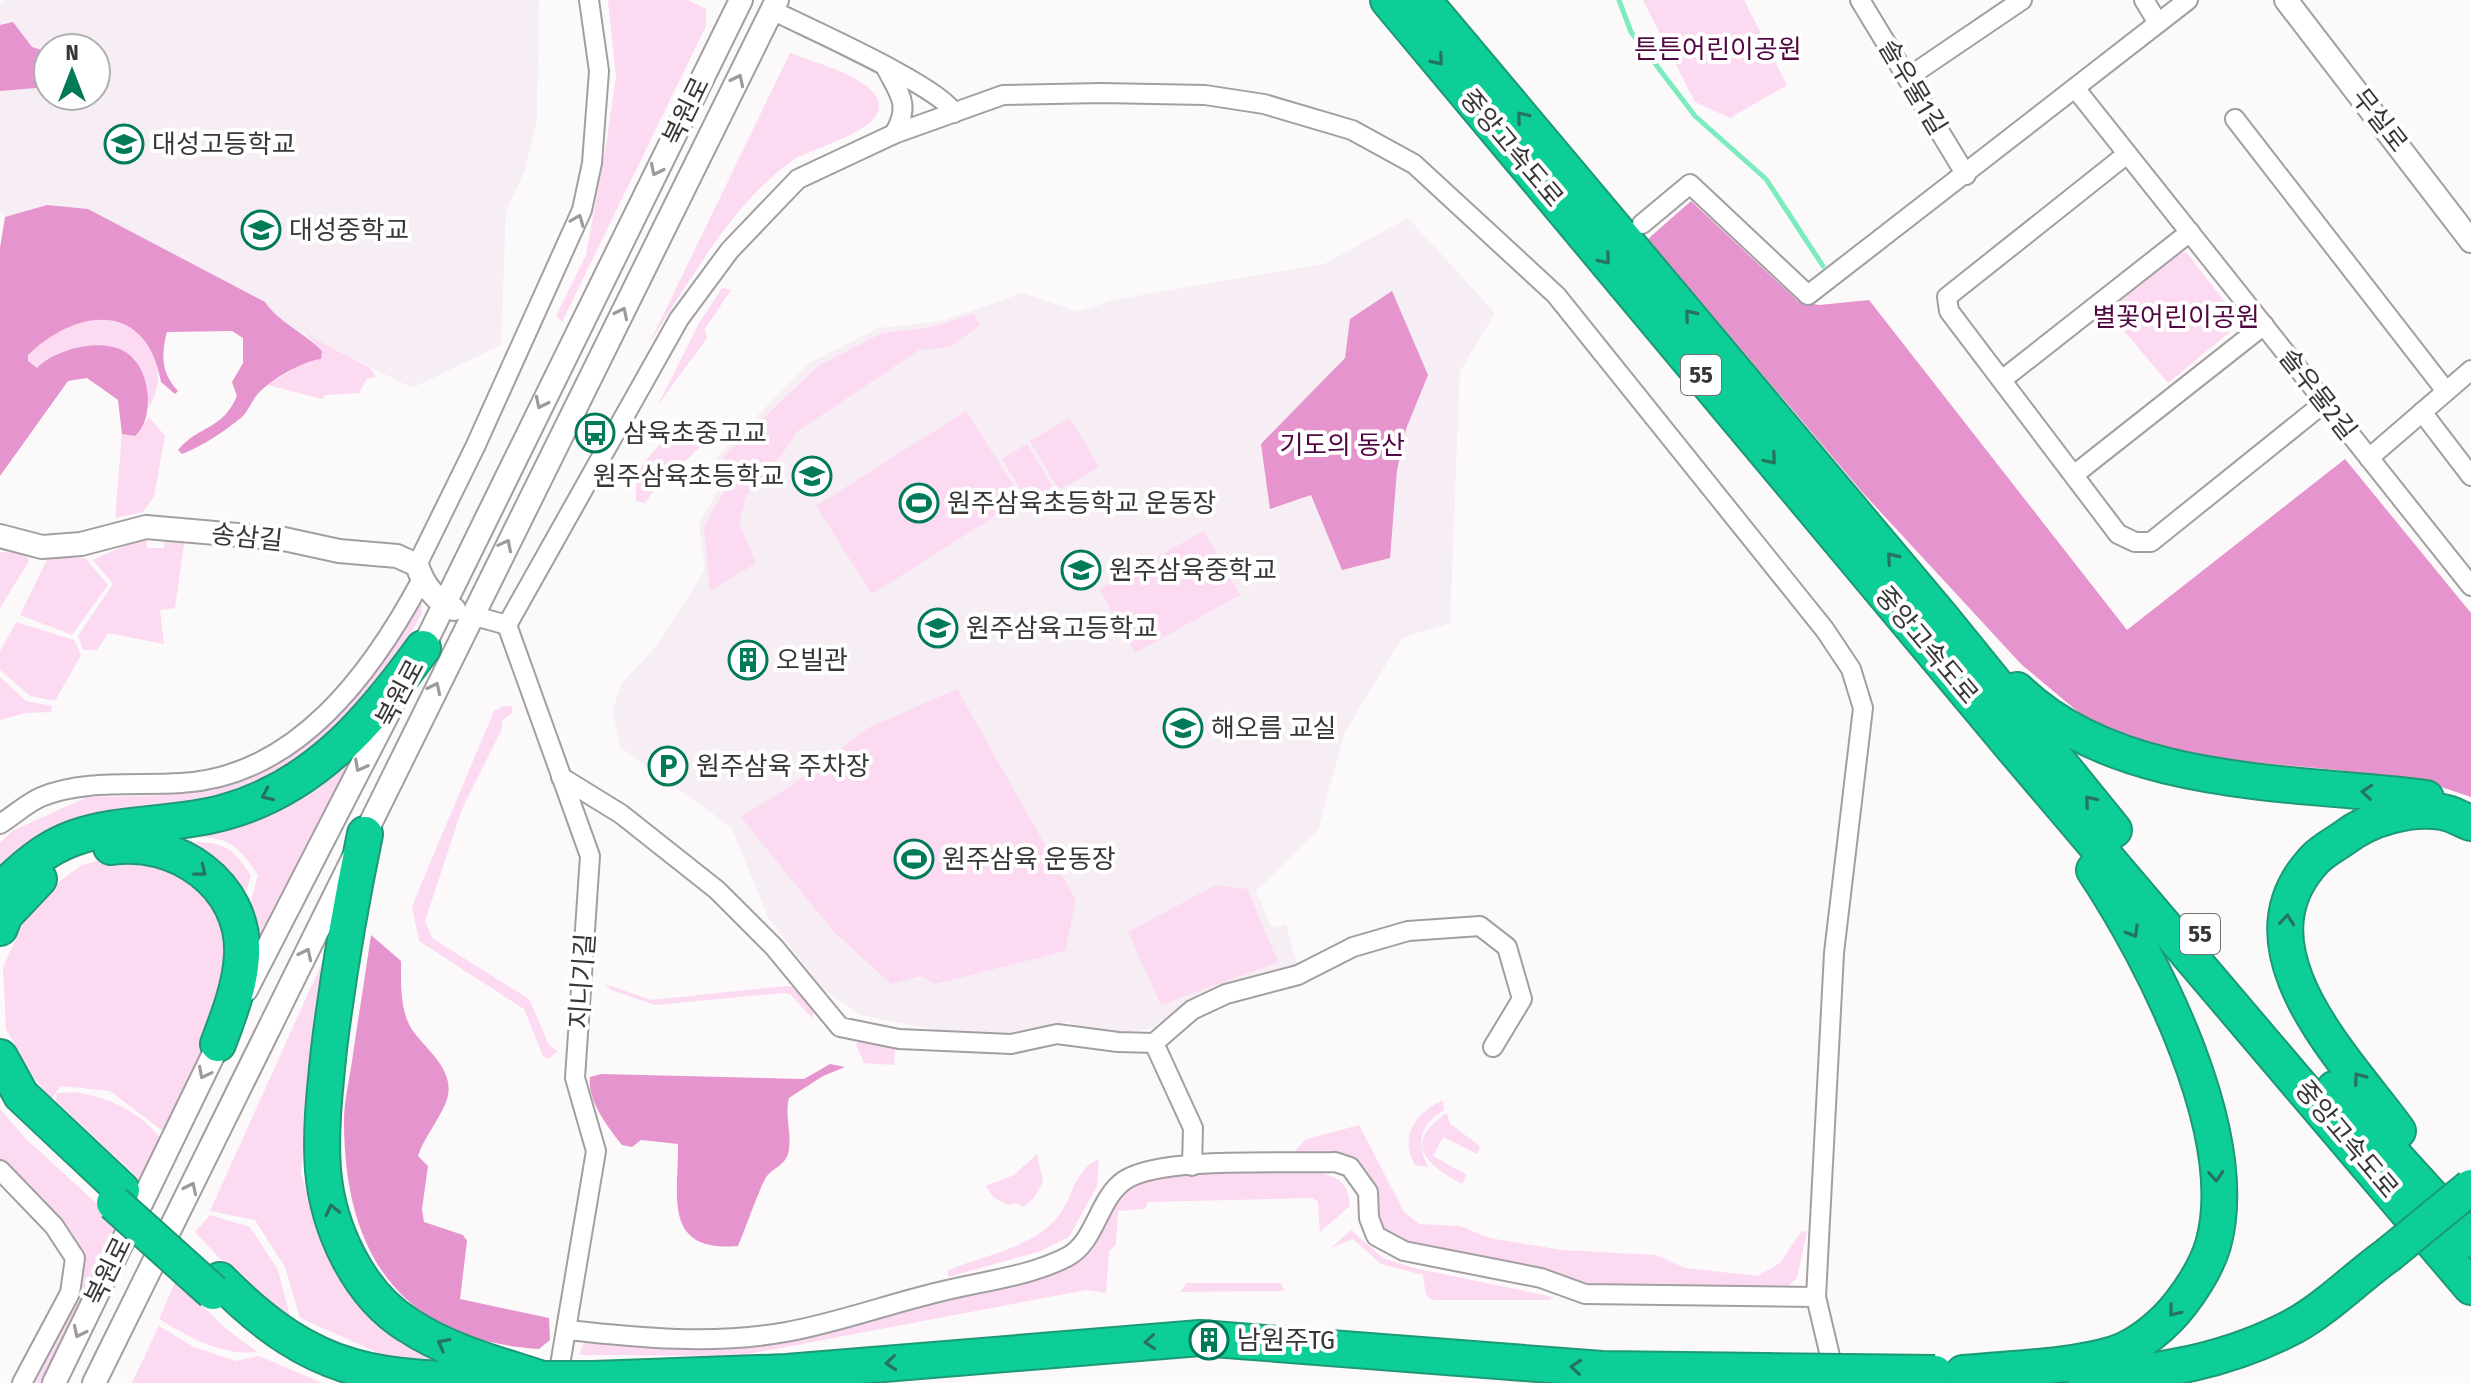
<svg xmlns="http://www.w3.org/2000/svg" width="2471" height="1383" viewBox="0 0 2471 1383" font-family="'Fira Sans Condensed','Noto Sans KR',sans-serif">
<style>
.built{fill:#f7edf4;fill-rule:evenodd}
.green{fill:#fcdaf1}
.forest{fill:#e594cd}
.lines{fill:none;stroke-linecap:round;stroke-linejoin:round}
.stream{stroke:#7cebbe;stroke-width:5}
.minor-casing{stroke:#a29fa1;stroke-width:22}
.tertiary-casing{stroke:#a29fa1;stroke-width:26}
.motorway-casing{stroke:#1c9975;stroke-width:38}
.minor{stroke:#fff;stroke-width:18}
.tertiary{stroke:#fff;stroke-width:22}
.motorway{stroke:#0dce97;stroke-width:34}
.motorway-bridge-casing{stroke:#1c9975;stroke-width:38;stroke-linecap:butt}
.motorway-bridge{stroke:#0dce97;stroke-width:34}
.oneway{stroke:#27735d}
.oneway2{stroke:#9c9a9b}
.labels{text-anchor:middle;stroke-width:8;stroke-linejoin:round;paint-order:stroke}
.shield{fill:#fff;stroke:#747273;stroke-width:2}
.shield-label{font-size:24px;font-weight:bold;fill:#383637}
.park-label{font-size:26px;fill:#510842;stroke:#fff}
.street-label{font-size:26px;fill:#383637;stroke:#fff}
.poi-label{font-size:26px;fill:#383637;stroke:#fff;text-anchor:start}
</style>
<rect width="100%" height="100%" fill="#fcf9fb"/>
<g class="built">
<path d="M6,0h533l-2,119 -13,53 -18,39 -5,134 -89,43 -365,-183 -42,12 -5,-4v-207zM48,48h48v48h-48z"/>
<path d="M1408,218l87,95 -35,58 -10,252 -48,15 -58,96 -26,96 -62,61 16,37 14,-3 11,39 -77,28 -62,36 -41,5 -33,-3 -16,-8 -87,17 -121,-24 -39,-28 -52,-68 -38,-92 -111,-80 -8,-37 11,-28 35,-38 47,-74 -6,-46 27,-48 -10,-18 93,-95 70,-35 63,-7 80,-28 56,19 35,-12 211,-36z"/>
</g>
<g class="green">
<path d="M608,0h80l18,9v17l-144,296 -6,-6 30,-61 20,-110 10,-68z"/>
<path d="M1643,0h101l43,85 -57,33 -35,-16z"/>
<path d="M790,53c22,9 91,26 89,54 -2,27 -69,40 -90,56 -60,45 -98,117 -139,179z"/>
<path d="M2179,252l8,1 50,65v8l-69,57 -60,-71z"/>
<path d="M722,288l9,2 -26,39 2,9 -49,67 41,-82z"/>
<path d="M974,314l6,11 -30,22 -31,3 -121,81 -23,33 -28,30 -8,29 17,40 -46,28 -6,-64 25,-45 -6,-25 95,-91 65,-33 46,-5z"/>
<path d="M101,317c10,4 28,7 36,14 24,22 27,50 12,77 -3,-15 -4,-43 -18,-53 -26,-18 -74,-8 -94,13l-9,-7v-6c22,-21 43,-32 73,-38z"/>
<path d="M306,334l64,34 6,9 -9,1 -8,15 -34,2 -3,4 -54,-14 54,-34z"/>
<path d="M966,411l56,88 -150,95 -56,-88z"/>
<path d="M149,417l16,19 -11,61 -11,15 -28,6 7,-84 13,2z"/>
<path d="M1070,418l29,49 -40,23 -29,-49z"/>
<path d="M675,426l32,14 -26,25 -14,6 -22,32 -9,-2v-29z"/>
<path d="M1027,444l29,48 -25,15 -29,-48z"/>
<path d="M1204,531l36,64 -105,58 -36,-64z"/>
<path d="M147,535v13h17l2,-12 19,1 -10,71 -15,2 4,34 -56,-11 -11,17h-14l-5,-14 35,-52 -20,-24z"/>
<path d="M0,552l25,1 4,8 -29,47z"/>
<path d="M48,558h37l23,27 -36,50 -52,-20z"/>
<path d="M421,603l1,10 -31,56 -64,73 -88,48 -129,26 -110,60v-33l12,-12 75,-34 84,-2 53,-8 73,-36 52,-45z"/>
<path d="M16,622l58,18 7,15 -26,46 -25,-5 -30,-26v-18z"/>
<path d="M0,677l26,24 26,5 -1,6 -25,1 -26,7z"/>
<path d="M957,689l119,211 -11,51 -130,33 -14,-8 -30,8 -58,-53 -92,-114 51,-32 76,-57z"/>
<path d="M503,706h8l2,6 -11,8v9l-40,80 -37,112 7,17 97,61 20,46 9,6 -10,8 -5,-3 -19,-47 -105,-68 -7,-35 82,-195z"/>
<path d="M355,752l-101,198 -3,-49 7,-26c-28,-42 -36,-37 -85,-38l82,-19 63,-29z"/>
<path d="M180,841c40,2 49,0 71,35l-5,15v24c-11,-43 -30,-53 -66,-74z"/>
<path d="M117,856l44,4 45,27 23,38 -12,101 -54,105 -53,-40 -49,-5 -10,13 -19,-24 -26,-46 -3,-62 31,-67 48,-35z"/>
<path d="M1216,885l31,4 31,73 -117,43 -33,-73z"/>
<path d="M321,965l-20,209 19,58 49,84 87,49 -62,-5 -94,-42 -15,-51 -30,-47 -45,-9z"/>
<path d="M605,984l46,16 136,-14 6,1 21,24 -2,7 -22,-24 -6,-1 -129,12 -44,-15z"/>
<path d="M860,1039l35,9 -1,17 -30,-2 -8,-19z"/>
<path d="M75,1092c35,6 63,18 86,47l-20,42 -85,-80 1,-8z"/>
<path d="M1443,1100l1,10c-24,14 -28,33 -16,57l-13,-2c-17,-29 2,-53 28,-65z"/>
<path d="M0,1109l26,30 93,85 -77,159h-7l44,-90 4,-39 -27,-38 -56,-53z"/>
<path d="M1447,1113l3,11 30,22 -3,8 -34,-17 -10,19 34,19 -5,9c-35,-19 -61,-41 -15,-71z"/>
<path d="M1359,1125l45,87 15,12 41,2 29,12 73,12 94,5 29,13 73,8 22,-13 21,-31 6,-1 -10,47 -14,12 -186,-3 -188,-42 -27,-13 -29,-72 -61,-4 12,-16z"/>
<path d="M1037,1154l6,28 -9,16 -11,9 -6,-4 -9,2 -15,-8 -7,-11 28,-11z"/>
<path d="M1099,1159l-2,27 -28,51 -31,15 -90,25v-6l11,-5c32,-12 73,-20 97,-47 18,-20 16,-48 43,-60z"/>
<path d="M1318,1172c20,5 31,11 32,34l-30,26 -2,-30 -5,-4 -165,4 -3,7 -27,2 -2,34 -7,6 -3,42 -20,-3 -348,66 -159,-1 6,-14 105,5 385,-86 52,-76 30,-11z"/>
<path d="M210,1215l40,12 28,43 13,50 -25,-13 -71,-75z"/>
<path d="M1351,1230l32,28 31,10 139,29 -3,3h-117l-7,-5 -3,-20 -42,-11 -28,-25 -22,9z"/>
<path d="M176,1280l49,48 32,24c-36,4 -68,-15 -98,-33z"/>
<path d="M1187,1283h94l3,8 -104,1z"/>
<path d="M159,1326l35,21 42,14 23,-5 63,27h-190z"/>
</g>
<g class="forest">
<path d="M13,22l19,25 16,5v35l-48,4v-66z"/>
<path d="M1691,201l107,100 21,4 50,-5 258,330 218,-171 126,154v184l-33,-11 -100,-16 -168,-15 -74,-28 -75,-63 -158,-171 -215,-254z"/>
<path d="M47,205l41,4 177,93c14,21 39,30 57,49l-1,8c-19,2 -53,22 -65,37 -5,7 -8,15 -14,21 -17,14 -39,29 -60,37l-4,-4c22,-26 44,-19 59,-54l-5,-14 11,-19v-25l-11,-7 -65,1c-6,23 -6,41 11,59l-3,3 -14,-12c-14,-81 -83,-75 -133,-27v6l9,7c19,-20 74,-34 96,-10 18,18 21,62 2,78l-13,-2 -4,-34 -31,-22 -19,3 -68,95v-228l5,-31z"/>
<path d="M1392,291l36,84 -22,54 -9,41 -7,88 -48,12 -31,-75 -41,14 -9,-65 84,-86 5,-39z"/>
<path d="M371,935l30,26c0,20 -1,42 7,61 8,21 46,42 40,73 -3,17 -24,42 -30,61l10,10 -6,43 2,13 39,13 4,6 -7,58 89,19 1,22 -11,9c-138,-9 -195,-95 -195,-228 0,-19 5,-40 8,-60 6,-42 13,-84 19,-126z"/>
<path d="M830,1064l15,3 -22,9 -34,22c-5,20 4,36 -1,56 -4,12 -14,13 -21,22 -5,5 -23,57 -29,70 -77,7 -59,-52 -60,-102l-37,-4 -9,7 -10,-2c-14,-18 -35,-44 -32,-68l11,-3 203,5z"/>
</g>
<g class="lines">
<path class="stream" d="M1619,0l12,32 64,84 71,63 57,87"/>
<g class="minor-casing">
<g id="minor">
<path d="M1860,0l106,175"/>
<path d="M2144,0l14,23"/>
<path d="M772,10c33,17 170,77 182,103"/>
<path d="M886,68c14,27 25,37 8,66"/>
<path d="M1907,78l115,-78"/>
<path d="M2075,88l396,498"/>
<path d="M2235,119l211,272"/>
<path d="M2127,154l-180,143 2,14 169,223 17,8h16l173,-139"/>
<path d="M1642,224l48,-40 118,111 380,-295"/>
<path d="M2003,379l187,-147"/>
<path d="M2422,412l49,64"/>
<path d="M2369,458l102,-88"/>
<path d="M2075,474l189,-149"/>
<path d="M417,565l58,-118 107,-237 10,-47 7,-92 -10,-71"/>
<path d="M471,615l36,10 83,231 -15,222 21,73 -39,232"/>
<path d="M507,625l172,-306 51,-69 68,-71 96,-45 109,-39 98,-2 104,2 59,9 88,26 62,34 142,131 269,335 26,39 12,39 -29,245 -18,344 19,80"/>
<path d="M561,777l60,37 96,76 57,57 66,80 59,12 112,5 46,-10 61,8 36,1 38,-33 34,-16 72,-19 55,-28 55,-16 72,-5 27,21 15,52 -29,48"/>
<path d="M0,824c13,-8 27,-21 41,-27 43,-18 95,-11 140,-14 115,-6 191,-110 241,-204"/>
<path d="M1154,1043l39,85 -1,38"/>
<path d="M0,1170l54,56 21,32 -5,35 -48,90"/>
<path d="M568,1330c72,8 145,15 218,2 51,-9 102,-28 153,-40 43,-11 89,-15 128,-35 29,-15 31,-59 58,-77 37,-24 162,-16 210,-18l15,5 18,25 1,26 7,18 28,15 137,27 44,16 231,3"/>
</g>
</g>
<g class="tertiary-casing">
<g id="tertiary">
<path d="M2286,0l185,241"/>
<path d="M0,536l42,11 39,-3 65,-17 138,12 55,12 58,5 20,9c6,19 19,37 37,44"/>
<path d="M417,660l324,-660"/>
<path d="M246,990l147,-286"/>
<path d="M54,1383l169,-348"/>
<path d="M94,1383l683,-1383"/>
</g>
</g>
<g class="motorway-casing">
<g id="motorway">
<path d="M1388,0l626,749 457,538"/>
<path d="M1423,0l519,618 172,212"/>
<path d="M2017,690c102,99 277,91 409,108"/>
<path d="M365,834c-15,72 -27,142 -36,215 -4,39 -9,82 -6,121 5,58 35,124 85,155 41,27 88,39 135,54"/>
<path d="M111,847c64,-10 134,37 131,107 -1,30 -13,61 -24,90"/>
<path d="M0,891c22,-22 45,-43 74,-53 47,-17 102,-12 151,-26 90,-25 146,-92 198,-164"/>
<path d="M0,928l5,-13 34,-36"/>
<path d="M0,1057l21,38 101,95"/>
<path d="M2334,1089l137,151"/>
<path d="M2398,1131c-52,-72 -166,-182 -84,-271 8,-9 20,-15 30,-22 26,-20 66,-31 98,-26 10,1 20,8 29,11"/>
<path d="M220,1280c95,97 161,101 290,99"/>
<path d="M1963,1373c48,-5 104,-5 151,-19 25,-8 51,-30 67,-51 13,-17 26,-38 32,-58 31,-110 -60,-286 -119,-375"/>
<path d="M2084,1375c72,0 146,-15 210,-49 33,-18 63,-49 94,-71"/>
<path d="M594,1379l193,-7 413,-34 402,31 164,2"/>
</g>
</g>
<use href="#minor" class="minor"/>
<use href="#tertiary" class="tertiary"/>
<use href="#motorway" class="motorway"/>
<g class="motorway-bridge-casing">
<g id="motorway-bridge">
<path d="M114,1203l99,89"/>
<path d="M2388,1255l83,-68"/>
<path d="M1766,1371l169,2"/>
<path d="M543,1379h51"/>
</g>
</g>
<use href="#motorway-bridge" class="motorway-bridge"/>
</g>
<defs><path id="oneway-chevron" d="M-2-3.5L2.5 0L-2 3.5" fill="none" stroke-width="1.6" stroke-linecap="round" stroke-linejoin="round" transform="scale(2)"/></defs>
<g class="oneway">
<use href="#oneway-chevron" transform="translate(1438 60) rotate(50)"/>
<use href="#oneway-chevron" transform="translate(1522 117) rotate(-130)"/>
<use href="#oneway-chevron" transform="translate(1605 259) rotate(50)"/>
<use href="#oneway-chevron" transform="translate(1690 315) rotate(-130)"/>
<use href="#oneway-chevron" transform="translate(1771 459) rotate(50)"/>
<use href="#oneway-chevron" transform="translate(1892 558) rotate(-130)"/>
<use href="#oneway-chevron" transform="translate(2367 792) rotate(-175)"/>
<use href="#oneway-chevron" transform="translate(267 795) rotate(155)"/>
<use href="#oneway-chevron" transform="translate(2090 801) rotate(-130)"/>
<use href="#oneway-chevron" transform="translate(201 871) rotate(38)"/>
<use href="#oneway-chevron" transform="translate(2287 920) rotate(-84)"/>
<use href="#oneway-chevron" transform="translate(2133 932) rotate(60)"/>
<use href="#oneway-chevron" transform="translate(2359 1078) rotate(-126)"/>
<use href="#oneway-chevron" transform="translate(2216 1176) rotate(86)"/>
<use href="#oneway-chevron" transform="translate(332 1210) rotate(-103)"/>
<use href="#oneway-chevron" transform="translate(2174 1311) rotate(129)"/>
<use href="#oneway-chevron" transform="translate(1150 1342) rotate(175)"/>
<use href="#oneway-chevron" transform="translate(443 1344) rotate(-152)"/>
<use href="#oneway-chevron" transform="translate(891 1363) rotate(175)"/>
<use href="#oneway-chevron" transform="translate(1576 1367) rotate(-175)"/>
</g>
<g class="oneway2">
<use href="#oneway-chevron" transform="translate(738 80) rotate(-64)"/>
<use href="#oneway-chevron" transform="translate(656 170) rotate(116)"/>
<use href="#oneway-chevron" transform="translate(578 220) rotate(-68)"/>
<use href="#oneway-chevron" transform="translate(622 313) rotate(-64)"/>
<use href="#oneway-chevron" transform="translate(541 403) rotate(116)"/>
<use href="#oneway-chevron" transform="translate(506 545) rotate(-63)"/>
<use href="#oneway-chevron" transform="translate(435 688) rotate(-64)"/>
<use href="#oneway-chevron" transform="translate(360 766) rotate(118)"/>
<use href="#oneway-chevron" transform="translate(306 954) rotate(-64)"/>
<use href="#oneway-chevron" transform="translate(204 1073) rotate(117)"/>
<use href="#oneway-chevron" transform="translate(191 1188) rotate(-64)"/>
<use href="#oneway-chevron" transform="translate(79 1332) rotate(116)"/>
</g>
<defs>
<g id="school-ring" transform="scale(2)"><circle r="9.5" fill="#fff" stroke="#007a58" stroke-width="1.5"/><path d="M0-5L7-2L0 1L-7-2ZM-4 1L0 2.5L4 1V4Q0 6-4 4Z" fill="#007a58"/></g>
<g id="bus-ring" transform="scale(2)"><circle r="9.5" fill="#fff" stroke="#007a58" stroke-width="1.5"/><path d="M-5-6H5V4H4V6H2V4H-2V6H-4V4H-5ZM-3.5-4V0h7V-4ZM-3.5 1.2v1.5H-2V1.2ZM2 1.2v1.5H3.5V1.2Z" fill="#007a58"/></g>
<g id="stadium-ring" transform="scale(2)"><circle r="9.5" fill="#fff" stroke="#007a58" stroke-width="1.5"/><path d="M0-5a6.5 5 0 1 0 0 10a6.5 5 0 1 0 0-10ZM-3.5-1.8h7v3.6h-7Z" fill="#007a58"/></g>
<g id="building-ring" transform="scale(2)"><circle r="9.5" fill="#fff" stroke="#007a58" stroke-width="1.5"/><path d="M-4-6H4V6H1V3H-1V6H-4ZM-2.5-4.3h1.7v1.8h-1.7ZM.8-4.3h1.7v1.8H.8ZM-2.5-1h1.7V.8h-1.7ZM.8-1h1.7V.8H.8Z" fill="#007a58"/></g>
<g id="parking-ring" transform="scale(2)"><circle r="9.5" fill="#fff" stroke="#007a58" stroke-width="1.5"/><path d="M-3.5-5.5H1a3.5 3.5 0 0 1 0 7H-1V5.5H-3.5ZM-1-3.4V-.6H.8a1.4 1.4 0 0 0 0-2.8Z" fill="#007a58"/></g>
</defs>
<g fill-rule="evenodd">
<use href="#school-ring" x="124" y="144"/>
<use href="#school-ring" x="261" y="230"/>
<use href="#bus-ring" x="595" y="433"/>
<use href="#school-ring" x="812" y="476"/>
<use href="#stadium-ring" x="919" y="503"/>
<use href="#school-ring" x="1081" y="570"/>
<use href="#school-ring" x="938" y="628"/>
<use href="#building-ring" x="748" y="660"/>
<use href="#school-ring" x="1183" y="728"/>
<use href="#parking-ring" x="668" y="766"/>
<use href="#stadium-ring" x="914" y="859"/>
<use href="#building-ring" x="1209" y="1340"/>
</g>
<g class="labels">
<g class="shield">
<rect x="1681" y="355" width="40" height="40" rx="6"/>
<rect x="2180" y="914" width="40" height="40" rx="6"/>
</g>
<g class="shield-label">
<text x="1701" y="383">55</text>
<text x="2200" y="942">55</text>
</g>
<g class="park-label">
<text x="1718" y="58">튼튼어린이공원</text>
<text x="2176" y="326">별꽃어린이공원</text>
<text x="1342" y="454">기도의 동산</text>
</g>
<g class="street-label">
<text transform="translate(1913 87) rotate(59)" y="9">솔우물1길</text>
<text transform="translate(686 111) rotate(-64)" y="9">북원로</text>
<text transform="translate(2380 120) rotate(52)" y="9">무실로</text>
<text transform="translate(1512 148) rotate(50)" y="9">중앙고속도로</text>
<text transform="translate(2318 394) rotate(52)" y="9">솔우물2길</text>
<text transform="translate(247 537) rotate(6)" y="9">송삼길</text>
<text transform="translate(1927 645) rotate(50)" y="9">중앙고속도로</text>
<text transform="translate(400 693) rotate(-62)" y="9">북원로</text>
<text transform="translate(582 981) rotate(-86)" y="9">지니기길</text>
<text transform="translate(2347 1139) rotate(50)" y="9">중앙고속도로</text>
<text transform="translate(108 1271) rotate(-64)" y="9">북원로</text>
</g>
<g class="poi-label">
<text x="152" y="153">대성고등학교</text>
<text x="289" y="239">대성중학교</text>
<text x="623" y="442">삼육초중고교</text>
<text x="784" y="485" text-anchor="end">원주삼육초등학교</text>
<text x="947" y="512">원주삼육초등학교 운동장</text>
<text x="1109" y="579">원주삼육중학교</text>
<text x="966" y="637">원주삼육고등학교</text>
<text x="776" y="669">오빌관</text>
<text x="1211" y="737">해오름 교실</text>
<text x="696" y="775">원주삼육 주차장</text>
<text x="942" y="868">원주삼육 운동장</text>
<text x="1237" y="1349">남원주TG</text>
</g>
</g>
<g transform="translate(72 72)"><circle r="38" fill="#ffffff" stroke="#afafaf" stroke-width="2"/>
<path d="M0-6L14 30L0 20L-14 30Z" fill="#007a58"/>
<text y="-12" font-size="22" font-weight="bold" text-anchor="middle" fill="#383637">N</text>
</g>
</svg>
